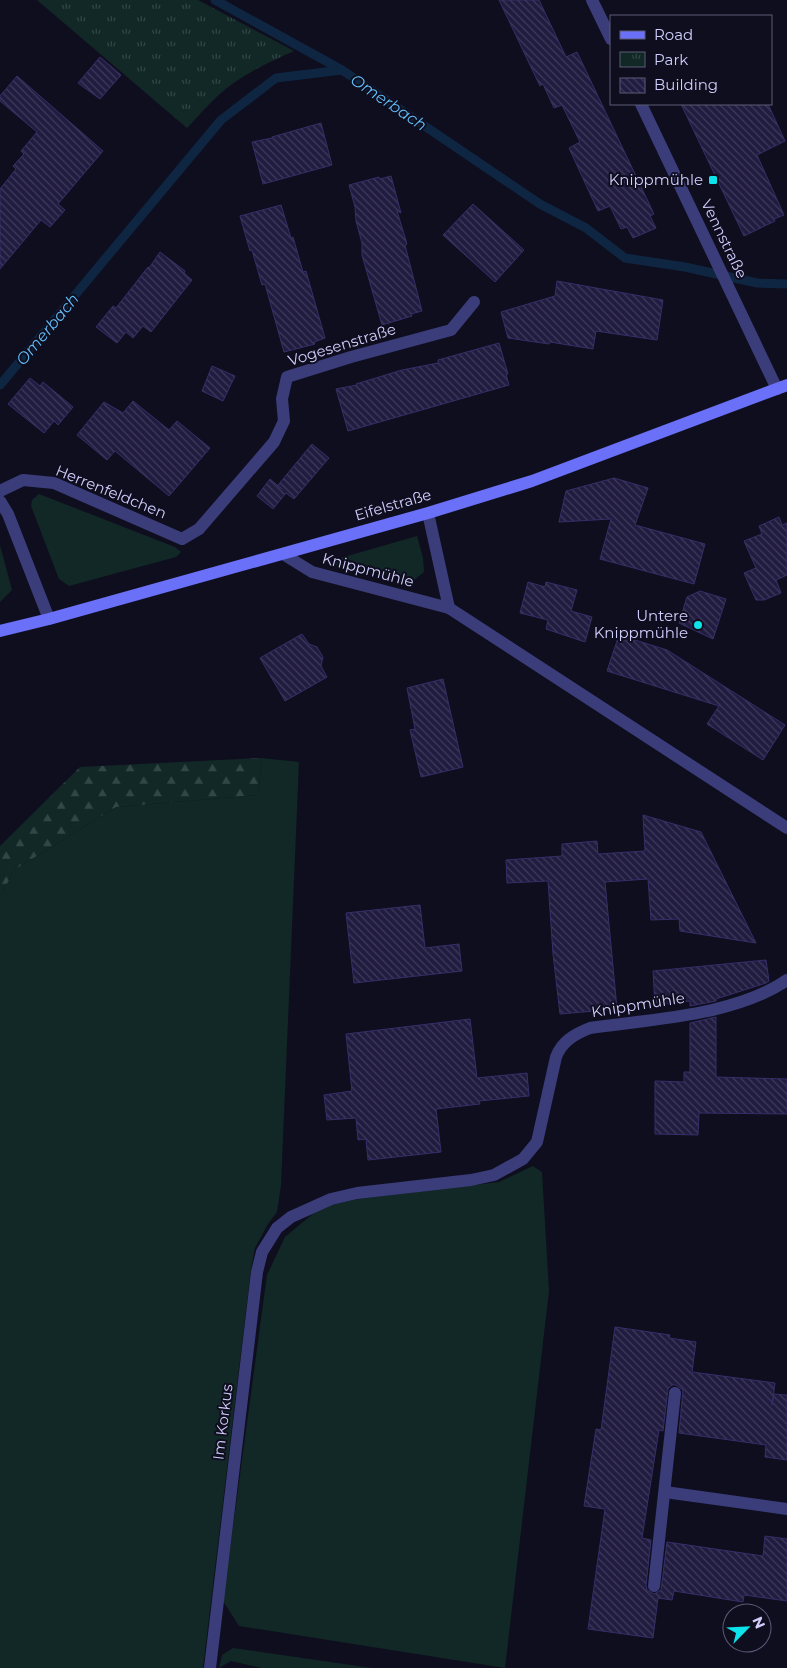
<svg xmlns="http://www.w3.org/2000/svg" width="787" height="1668" viewBox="0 0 787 1668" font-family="Montserrat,sans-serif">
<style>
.grass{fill:#112826}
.forest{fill:url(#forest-firs)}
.park{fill:url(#park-tufts)}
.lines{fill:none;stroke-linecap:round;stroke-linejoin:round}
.stream{stroke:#0f2642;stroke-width:9}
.building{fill:url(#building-back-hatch);stroke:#362e69}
.street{stroke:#3b3d7b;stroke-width:12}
.secondary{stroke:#6a70f7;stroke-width:12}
.poi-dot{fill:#0de3ea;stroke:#0f0e1f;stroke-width:2}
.labels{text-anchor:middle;stroke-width:4;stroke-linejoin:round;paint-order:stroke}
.poi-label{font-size:15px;fill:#d0cefc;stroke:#0f0e1f;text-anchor:end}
.street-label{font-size:15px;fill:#d0cefc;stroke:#0f0e1f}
.water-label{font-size:16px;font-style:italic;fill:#62bcf7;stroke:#0f0e1f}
</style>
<defs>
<pattern id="forest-firs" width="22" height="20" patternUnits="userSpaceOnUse" patternTransform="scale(1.25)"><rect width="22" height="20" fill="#112826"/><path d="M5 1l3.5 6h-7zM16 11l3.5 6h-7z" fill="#334646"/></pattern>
<pattern id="park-tufts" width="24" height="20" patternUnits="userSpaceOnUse" patternTransform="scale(1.25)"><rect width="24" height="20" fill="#112826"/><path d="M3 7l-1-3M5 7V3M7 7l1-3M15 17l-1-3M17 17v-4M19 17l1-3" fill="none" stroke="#334646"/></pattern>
<pattern id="building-back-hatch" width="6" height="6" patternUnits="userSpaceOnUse" patternTransform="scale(1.25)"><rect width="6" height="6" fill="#201b3f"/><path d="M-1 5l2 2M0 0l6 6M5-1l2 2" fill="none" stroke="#3f3b5c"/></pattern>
</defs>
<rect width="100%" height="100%" fill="#0f0e1f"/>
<g class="grass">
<path d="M39,494l136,53 6,5 -5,5 -107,29 -10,-7 -28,-73 1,-6z"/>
<path d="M417,536l6,22 1,14 -10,8 -84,-16v-3z"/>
<path d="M0,545l12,45 -12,12z"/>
<path d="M262,758l37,4 -18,423 -4,27 -9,12 -13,24 -4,21 -48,399h-203v-770l14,-28 102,-63 142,-12z"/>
<path d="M533,1166l9,6 7,119 -44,377 -266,-42 -16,-25 44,-326 18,-38 30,-25 17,-8 27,-5 140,-17z"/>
<path d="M233,1648l139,20h-110l-31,-7 -12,7 3,-13z"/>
</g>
<path class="forest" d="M262,758l-4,37 -142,12 -102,63 -14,28v-52l80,-79z"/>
<path class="park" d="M37,0h161l96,51c-20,9 -40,18 -59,31 -18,12 -34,31 -48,46z"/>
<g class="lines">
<g class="stream">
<path d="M215,0l127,70"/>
<path d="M0,385l221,-265 55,-42 66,-8 198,134 46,24 39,30 60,9 72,16 30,1"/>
</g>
</g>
<g class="building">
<path d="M499,0h40l27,57 11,-5 77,162 -4,2 6,12 -23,10 -6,-11 -6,2 -11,-23 -12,5 -29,-63 11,-6 -18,-37 -8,3 -11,-24 -3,2z"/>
<path d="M100,57l21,18 -21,24 -22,-16z"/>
<path d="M17,76l86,75 -45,53 7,6 -15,17 -9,-7 -41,49v-80l16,-20 -3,-3 11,-12 -3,-3 16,-19 -37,-31v-5z"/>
<path d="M681,104h87l17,37 -28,14 27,60 -10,4 1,2 -31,15z"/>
<path d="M321,123l11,42 -69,19 -11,-42 20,-4v-1z"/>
<path d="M391,176l10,37 -4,-2 10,33 -2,1 17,66 -11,3 1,2 -30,9 -20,-70v-12l-6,-22 -1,-14 -6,-22 30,-8 1,2z"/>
<path d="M473,204l51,46 -29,32 -52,-47z"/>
<path d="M281,205l10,33 2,-1 10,35 3,-1 19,67 -11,4 1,2 -31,8 -19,-68 -3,1 -10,-35 -2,1 -10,-35z"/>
<path d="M160,252l25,19 -1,2 8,7 -41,52 -8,-6 -10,12 -7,-6 -9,11 -21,-16 17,-21 3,2 32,-41 1,1z"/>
<path d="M557,281l106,19 -6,40 -61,-9 -3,18 -43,-7 -1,2 -41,-6 -7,-26 54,-16z"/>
<path d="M499,343l9,31h-2l3,11 -161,46 -12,-42 21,-4 -1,-1 46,-14 36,-7v-3z"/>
<path d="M212,366l23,10 -12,25 -21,-10z"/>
<path d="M30,378l10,8 3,-4 30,25 -15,18 -4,-4 -10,12 -36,-29z"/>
<path d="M133,401l36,29 8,-9 33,27 -41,48 -54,-45 -8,9 -30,-25 27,-33 19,11z"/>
<path d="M312,444l17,14 -35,41 -8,-6 -13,16 -16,-13 13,-17 12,10 -4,-4z"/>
<path d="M614,478l34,10 -13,37 70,19 -11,40 -94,-25 11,-40 -52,3 7,-31z"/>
<path d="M779,517l3,8 5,-2v52l-11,5 5,13 -17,7h-8l-12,-27 12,-5 -12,-27 18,-7 -3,-8z"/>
<path d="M528,582l17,5 1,-5 31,8 -6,21 21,6 -7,25 -39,-13 2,-9 -28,-7z"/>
<path d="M700,591l26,8 -13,40 -34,-16 8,-26z"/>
<path d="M302,634l7,10 8,3 6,10 -2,9 6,11 -42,24 -25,-43z"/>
<path d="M619,635l48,15 118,75 -22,35 -56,-36 12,-18 -112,-35z"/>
<path d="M443,679l20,88 -42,10 -11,-47 5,-1 -8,-41z"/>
<path d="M643,815l58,17 55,111 -76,-12 -1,-12 -28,1 -3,-41 -43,3 12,127 -57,5 -7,-60 -5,-73 -41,2 -1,-23 56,-4v-12l35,-3 1,13 47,-3z"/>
<path d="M420,905l5,43 34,-4 3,27 -108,12 -8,-70z"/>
<path d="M766,960l3,21 -3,2 -50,16v2l-26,5v-5l-35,4 -2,-34z"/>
<path d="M716,1017v60l71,2v35l-88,-1 -1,22 -43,-1v-53l29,1v-10h6v-49z"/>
<path d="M470,1019l7,59 50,-5 2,23 -50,5 1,3 -44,5 5,43 -73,8 -2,-21 -8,1 -2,-22 -29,2 -3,-25 28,-4 -6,-57z"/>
<path d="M615,1327l55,8 -1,3 27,4 -4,30 83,11 -3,22 2,-11 13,1v65l-22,-3 1,-12 -87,-12 4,-43 -7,-5h-4l-4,4 -5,42 -4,-1 -17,108 9,2 -5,45 1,5 7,4 7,-4 6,-48 96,14 2,-20 22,3v62l-43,-6 -1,7 -69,-11 -2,9 -14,-2 -5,40 -65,-9 17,-120 -21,-3 12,-77 5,1z"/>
</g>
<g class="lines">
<g class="street">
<path d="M592,0l19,39"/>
<path d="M641,104l136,285"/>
<path d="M0,491l23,-11 31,3 128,56 17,-10 75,-87 10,-21 -2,-22 5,-22 64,-20 100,-27 23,-28"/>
<path d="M0,501l8,13 41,105"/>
<path d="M428,513l21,95"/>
<path d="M283,554l29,18 137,36 338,220"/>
<path d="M665,1492l122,17"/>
<path d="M654,1586l21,-193"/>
<path d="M210,1668l47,-396 5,-20 15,-24 14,-11 40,-18 26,-6 114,-13 23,-5 29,-16 14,-17 19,-85c6,-16 19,-23 34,-29 61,-9 145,-12 197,-48"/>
</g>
<path class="secondary" d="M0,631l49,-12 379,-106 104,-32 255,-96"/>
</g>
<g class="poi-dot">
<rect x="708" y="175" width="10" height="10" rx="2.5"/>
<circle cx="698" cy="625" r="5"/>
</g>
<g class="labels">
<g class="poi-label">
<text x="703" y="185">Knippmühle</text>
<text x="688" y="621">Untere<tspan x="688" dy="17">Knippmühle</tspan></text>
</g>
<g class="street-label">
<text transform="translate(724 239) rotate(64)" y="5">Vennstraße</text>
<text transform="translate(342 345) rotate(-17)" y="5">Vogesenstraße</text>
<text transform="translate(111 492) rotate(22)" y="5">Herrenfeldchen</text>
<text transform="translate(393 505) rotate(-16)" y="5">Eifelstraße</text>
<text transform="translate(368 570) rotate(15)" y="5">Knippmühle</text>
<text transform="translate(638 1005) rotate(-9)" y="5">Knippmühle</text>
<text transform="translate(223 1422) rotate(-83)" y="5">Im Korkus</text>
</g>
<g class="water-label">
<text transform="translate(389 102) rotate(34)" y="6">Omerbach</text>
<text transform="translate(47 329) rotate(-50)" y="6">Omerbach</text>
</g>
</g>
<rect x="610" y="15" width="162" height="90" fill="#0f0e1f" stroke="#5c5b77"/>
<rect x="620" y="31" width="25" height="8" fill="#6a70f7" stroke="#5c5b77"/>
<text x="654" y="40" font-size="15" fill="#d0cefc">Road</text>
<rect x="620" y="52" width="25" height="15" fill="url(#park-tufts)" stroke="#5c5b77"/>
<text x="654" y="65" font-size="15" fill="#d0cefc">Park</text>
<rect x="620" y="78" width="25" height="15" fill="url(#building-back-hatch)" stroke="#5c5b77"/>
<text x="654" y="90" font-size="15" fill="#d0cefc">Building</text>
<g transform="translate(747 1628) rotate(66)"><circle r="24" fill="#0f0e1f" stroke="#5c5b77"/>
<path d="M0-4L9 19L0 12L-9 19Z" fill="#0de3ea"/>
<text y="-8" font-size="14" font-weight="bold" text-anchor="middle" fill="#d0cefc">N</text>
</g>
</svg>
